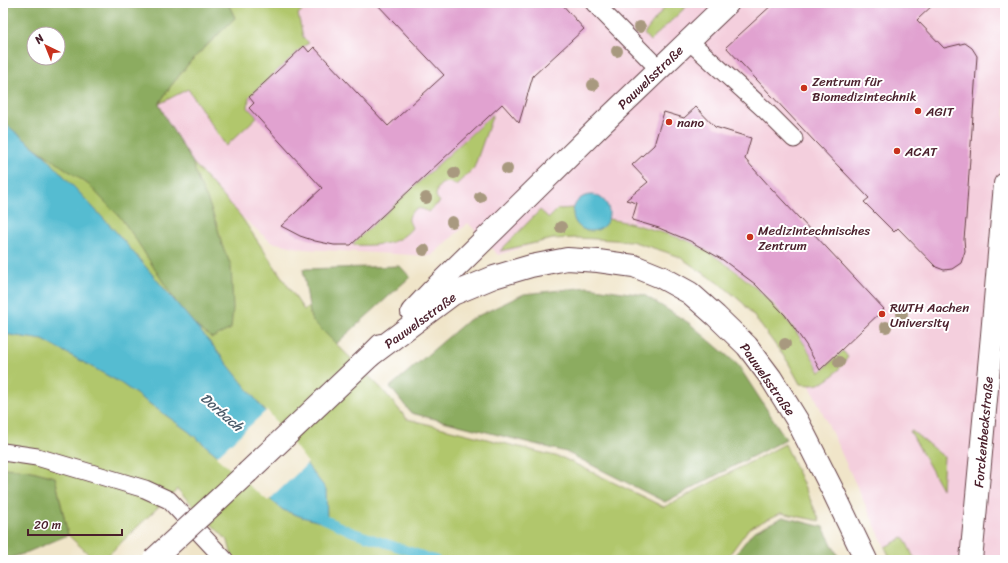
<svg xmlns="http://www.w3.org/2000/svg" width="1008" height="563" viewBox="0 0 1008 563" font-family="Sriracha,sans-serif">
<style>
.built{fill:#f4cfdd}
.green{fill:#b1c76c;stroke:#7e734c;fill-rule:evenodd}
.forest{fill:#8cac60;stroke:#6b6646;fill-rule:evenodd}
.water{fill:#54bcd1;stroke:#4f6e7e}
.pier{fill:#f0e5c9}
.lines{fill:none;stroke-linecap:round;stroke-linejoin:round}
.stream{stroke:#54bcd1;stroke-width:9}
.building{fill:#e1a2d0}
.service-casing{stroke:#633d43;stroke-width:19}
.minor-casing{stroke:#633d43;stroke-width:24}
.tertiary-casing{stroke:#633d43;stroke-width:24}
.service{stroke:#fff;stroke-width:17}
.minor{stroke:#fff;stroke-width:22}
.tertiary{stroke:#fff;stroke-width:22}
.minor-bridge-casing{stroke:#633d43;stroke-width:24;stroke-linecap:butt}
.minor-bridge{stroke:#fff;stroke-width:22}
.tree{fill:#a8997f}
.poi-dot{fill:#c8321e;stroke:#fff;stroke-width:1.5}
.labels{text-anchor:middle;stroke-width:4;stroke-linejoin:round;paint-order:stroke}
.street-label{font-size:13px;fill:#4a1f2b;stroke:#fff}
.poi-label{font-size:13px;fill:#4a1f2b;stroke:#fff;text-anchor:start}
.water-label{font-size:14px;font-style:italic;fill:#4e5e6d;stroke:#fff}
</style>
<rect width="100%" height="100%" fill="#fff"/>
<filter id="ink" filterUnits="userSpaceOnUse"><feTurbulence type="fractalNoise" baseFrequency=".025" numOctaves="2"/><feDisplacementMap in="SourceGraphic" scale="8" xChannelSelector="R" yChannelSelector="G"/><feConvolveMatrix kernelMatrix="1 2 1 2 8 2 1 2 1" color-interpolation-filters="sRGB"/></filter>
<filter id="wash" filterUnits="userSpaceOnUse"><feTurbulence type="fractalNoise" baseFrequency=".012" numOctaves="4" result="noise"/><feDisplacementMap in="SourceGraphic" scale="16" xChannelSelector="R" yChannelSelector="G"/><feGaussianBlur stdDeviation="0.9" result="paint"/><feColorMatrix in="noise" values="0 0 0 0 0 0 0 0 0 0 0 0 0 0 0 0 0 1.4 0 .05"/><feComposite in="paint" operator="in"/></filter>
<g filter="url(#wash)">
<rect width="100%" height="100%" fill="#f0e5c9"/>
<path class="built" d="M50,3h955v557h-114l-99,-213 -66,-67 -85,-44 -76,-2 -67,21 -30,-32 -37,33 -127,-7 -33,-7 -31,-27z"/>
<g class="green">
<path d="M3,3h47l190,212 64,95 5,-3 2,12 71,70 25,30 156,39 101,49 121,-63 35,77 -39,-8 -32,15 -22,30 -1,2h-493l-5,-19 -51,-52 -74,71h-8l-27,-25 -13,-58 -27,-7 -25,-2zM34,34h24v24h-24z"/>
<path d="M228,3h85l-4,4h-3l-8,7 5,23 6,6 -5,3 -55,51 -1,11 9,9 -31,29 -38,-57 -29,15 11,-17 20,-25 45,-44z"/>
<path d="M668,3h22l-40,38 -6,-7z"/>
<path d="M493,114l-19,54 -18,17c-6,-4 -16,-4 -19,5 0,1 -1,5 -1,6 1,3 3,4 4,6l-12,10c-1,-1 -5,-3 -6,-3 -7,-2 -14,5 -13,12 1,2 2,4 3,7 -4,5 -9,9 -15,12 -9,5 -33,6 -44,5l1,-1 -1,-1z"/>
<path d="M573,208v5l31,11 4,-5c22,3 43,10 65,17 6,2 14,4 20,7 44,25 85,60 112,102 6,9 10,18 15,27l23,-21 5,6c-9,12 -18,27 -36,28 -4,0 -8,-1 -12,-1l-12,-22 -35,-47 -10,-12 -19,-16 -43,-29 -15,-6 -35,-11 -53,-3 -25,1 -53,12 40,-41 9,8 9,-9z"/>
<path d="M910,431h2l32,26 -2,32z"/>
<path d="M904,537l11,23h-24l-6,-13z"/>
</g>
<g class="forest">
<path d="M3,3h225l7,15 -45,44 -20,25 -11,17 10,20 23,37 7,22 9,18 9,24 5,20 9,20 2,43 -2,21 -19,9 -16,-12 -15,-16 -48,-75 -13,-18 -15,-15 -16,-17 -74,-51 -12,-11zM34,34h24v24h-24z"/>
<path d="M400,266l10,11 -74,67 -25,-25 -8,-50z"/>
<path d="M588,287l56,8 45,28 49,42 48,74 -121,63 -99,-50 -155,-39 -21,-26 77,-66 57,-27z"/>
<path d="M3,468l25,2 27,7 13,58 -45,19 -20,6z"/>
<path d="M783,517l40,10 17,33h-109l22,-28z"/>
</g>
<g class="water">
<path d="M3,122l42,34 72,77 96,113 52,65 61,78 1,29 -3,5 -22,-6 -19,-7 -95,-79 -69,-49 -76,-42 -40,-6z"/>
<circle cx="591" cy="213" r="18"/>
</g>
<path class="pier" d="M267,410l41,53 -40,38 -52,-44z"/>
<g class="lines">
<path class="stream" d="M315,515l37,17 84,28"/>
</g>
<g id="blocks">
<g class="building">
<path d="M376,3h185l23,26 -51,47 -14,47 -17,-19 -151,141h-17l-19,-4 -15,-5 -19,-10 41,-38 -73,-80 5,-5 -5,-6 55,-51 5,6 5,-5 74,79 56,-51z"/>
<path d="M774,3h161l-18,17 27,28 21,-5 7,5 5,8 -10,146 -1,16 -2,21 1,12 -4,12 -9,6 -8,1 -8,-3 -38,-39 -4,4 -30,-30 5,-4 -54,-56 -89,-95z"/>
<path d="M696,107l19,20 36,11 -6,21 26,29 113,121 -64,61 -14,-25 -21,-30 -30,-31 -32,-24 -33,-19 -31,-13 -27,-8 5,-17 -11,-3 22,-18 -16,-17 22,-20 10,-33 20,6z"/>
</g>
</g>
</g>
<g filter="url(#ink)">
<use href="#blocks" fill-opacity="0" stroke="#633d43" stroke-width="1"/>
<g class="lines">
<g class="service-casing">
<g id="service">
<path d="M594,3l65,66"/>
<path d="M688,40l77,70 29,29"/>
<path d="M3,452l34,5 108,32 24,11 56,60"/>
</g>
</g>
<g class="minor-casing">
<g id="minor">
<path d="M412,312l20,-21 171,-168 125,-120"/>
<path d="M370,356l83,-62 41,-17 37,-11 36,-7 31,2 36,5 27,11 29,16 26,23 31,30 24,32 26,42 35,69 34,71"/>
<path d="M248,472l122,-116 11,-11"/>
</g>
</g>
<g class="tertiary-casing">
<path id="tertiary" d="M971,560l21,-225 13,-151"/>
</g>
<use href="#service" class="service"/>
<use href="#minor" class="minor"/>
<use href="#tertiary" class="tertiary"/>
<g class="minor-bridge-casing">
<path id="minor-bridge" d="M153,560l95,-88"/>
</g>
<use href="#minor-bridge" class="minor-bridge"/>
</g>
<g class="tree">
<circle cx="640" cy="27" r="6"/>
<circle cx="617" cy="51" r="6"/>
<circle cx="593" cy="85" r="6"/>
<circle cx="507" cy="169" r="6"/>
<circle cx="454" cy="173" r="6"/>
<circle cx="480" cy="197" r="6"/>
<circle cx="426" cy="198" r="6"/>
<circle cx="452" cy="222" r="6"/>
<circle cx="561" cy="227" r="6"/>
<circle cx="424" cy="250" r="6"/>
<circle cx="902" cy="314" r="6"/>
<circle cx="886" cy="327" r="6"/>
<circle cx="785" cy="344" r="6"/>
<circle cx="839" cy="362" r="6"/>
</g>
</g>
<g class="poi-dot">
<circle cx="804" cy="88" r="4"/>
<circle cx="918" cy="111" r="4"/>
<circle cx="669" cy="122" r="4"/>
<circle cx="897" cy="151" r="4"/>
<circle cx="750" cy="237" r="4"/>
<circle cx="882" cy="314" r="4"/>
</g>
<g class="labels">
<g class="street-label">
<text transform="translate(650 77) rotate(-44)" y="5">Pauwelsstraße</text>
<text transform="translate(420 320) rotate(-36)" y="5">Pauwelsstraße</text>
<text transform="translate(768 379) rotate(55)" y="5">Pauwelsstraße</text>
<text transform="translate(983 432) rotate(-85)" y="5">Forckenbeckstraße</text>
</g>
<g class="poi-label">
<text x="812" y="86">Zentrum für<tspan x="812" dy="15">Biomedizintechnik</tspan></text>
<text x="926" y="116">AGIT</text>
<text x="677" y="127">nano</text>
<text x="905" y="156">ACAT</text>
<text x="758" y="235">Medizintechnisches<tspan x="758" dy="15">Zentrum</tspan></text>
<text x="890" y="312">RWTH Aachen<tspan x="890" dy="15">University</tspan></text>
</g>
<g class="water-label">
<text transform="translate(222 412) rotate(41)" y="5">Dorbach</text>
</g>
</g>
<rect width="1008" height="563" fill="none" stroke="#fff" stroke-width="16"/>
<g transform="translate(46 46) rotate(317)"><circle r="19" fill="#ffffff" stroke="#b7a5aa"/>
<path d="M0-3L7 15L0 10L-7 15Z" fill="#c8321e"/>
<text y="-6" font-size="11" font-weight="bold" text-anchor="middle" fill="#4a1f2b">N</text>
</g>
<path d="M28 529v6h94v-6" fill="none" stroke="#4a1f2b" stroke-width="2"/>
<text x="34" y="529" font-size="12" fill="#4a1f2b" stroke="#ffffff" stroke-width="3" paint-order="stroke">20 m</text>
</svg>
